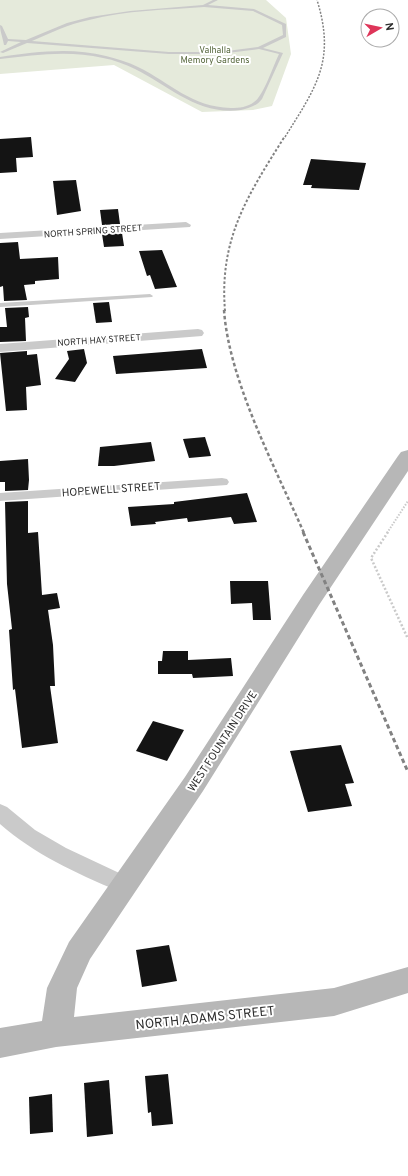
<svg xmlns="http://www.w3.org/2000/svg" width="408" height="1176" viewBox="0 0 408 1176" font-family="Overpass,sans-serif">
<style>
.green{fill:#e5eadb}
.building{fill:#141414}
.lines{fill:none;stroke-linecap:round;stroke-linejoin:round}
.path-far1{stroke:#cacaca;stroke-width:2;stroke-dasharray:1.5 1.5;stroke-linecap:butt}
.path{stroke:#cacaca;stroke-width:2.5;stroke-dasharray:2 2;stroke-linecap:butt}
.lane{fill:#cacaca;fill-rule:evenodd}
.street{fill:#cacaca;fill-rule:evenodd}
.secondary{fill:#b7b7b7;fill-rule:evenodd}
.rail-far3{stroke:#828282;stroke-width:1.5;stroke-dasharray:2 1.5;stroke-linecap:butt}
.rail-far2{stroke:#828282;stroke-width:2;stroke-dasharray:2.5 2;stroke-linecap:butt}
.rail-far1{stroke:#828282;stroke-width:2.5;stroke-dasharray:3.5 2.5;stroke-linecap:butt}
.rail{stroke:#828282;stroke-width:3;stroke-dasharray:4.5 3;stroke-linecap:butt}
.labels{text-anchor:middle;stroke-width:4;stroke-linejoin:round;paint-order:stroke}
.far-park-label{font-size:9px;fill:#56673c;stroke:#fff}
.far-street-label{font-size:9px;fill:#2d2d2d;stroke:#fff}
.street-label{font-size:11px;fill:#2d2d2d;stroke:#fff}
.near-street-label{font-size:13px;fill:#2d2d2d;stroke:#fff}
</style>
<rect width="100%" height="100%" fill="#fff"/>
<path class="green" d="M0,0h266l20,18 5,36 -19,52 -19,4 -51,2 -88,-47 -114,9z"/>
<g class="building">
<path d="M31,137l2,20 -17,1 1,14 -17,1v-34z"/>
<path d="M311,159l55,4 -7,27 -48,-2 1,-3h-9z"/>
<path d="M76,180l5,31 -24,4 -4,-34z"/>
<path d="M118,209l2,15 -18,1 -2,-15z"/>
<path d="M122,233l2,13 -20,1 -2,-13z"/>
<path d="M18,242l2,17 38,-2 1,22 -24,2v3l-11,1 3,15 -23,1 -1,-15 -3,1v-44z"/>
<path d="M162,250l15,37 -22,2 -5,-14 -3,1 -8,-25z"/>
<path d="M109,302l3,20 -16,1 -3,-20z"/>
<path d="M28,307l1,10 -4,1 1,23 -26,1v-15h7l-2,-19z"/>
<path d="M84,349l3,14 -12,19 -20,-3 14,-20 -2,-8z"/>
<path d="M202,349l5,19 -91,6 -3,-18z"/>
<path d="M27,351v4l10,-1 4,31 -15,2 1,23 -21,1 -6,-58z"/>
<path d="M205,437l6,19 -22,2 -6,-19z"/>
<path d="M151,442l4,19 -41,5h-16l2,-19z"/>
<path d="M28,459l1,21 -1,10 -23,1v-9h-5v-21z"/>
<path d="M247,493l10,29 -23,2 -3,-7 -43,5 -1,-4 -32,4 1,2 -25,2 -3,-19 46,-3v-2z"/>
<path d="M28,501v32l10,-1 4,63 15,-2 3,15 -12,2 5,35 2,41h-5l8,57 -36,5 -7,-59 -2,1 -4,-60 3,-1 -5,-45 -2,-82z"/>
<path d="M230,581h38l3,39h-18l-1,-17 -21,1z"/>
<path d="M163,651h25v9l43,-2 2,18 -40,2 -1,-4h-34v-13h4z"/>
<path d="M153,721l31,9 -17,31 -31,-10z"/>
<path d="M341,745l13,38 -9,1 7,22 -44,6 -18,-61z"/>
<path d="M169,945l8,36 -35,6 -6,-37z"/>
<path d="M168,1074l5,50 -21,2 -1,-14 -3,1 -3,-37z"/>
<path d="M109,1080l4,54 -26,3 -3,-54z"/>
<path d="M52,1094l1,38 -23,2 -1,-37z"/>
</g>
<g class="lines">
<path class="path-far1" d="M387,533l21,-32"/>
<path class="path" d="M388,532l-17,26 37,81"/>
<g class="lane">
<path d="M213,0h5l-10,5 46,4 32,15v13l-23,11 20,5 -21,46c-5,7 -13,9 -21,11 -42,6 -72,-24 -106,-41 -10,-5 -21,-9 -32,-11 -34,-8 -69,-3 -103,1v-2c35,-5 71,-10 106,-1 11,3 22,6 32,11 33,16 53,40 93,41 8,0 17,-1 23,-6 9,-5 20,-38 25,-48l-20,-5 -40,5h-50l-142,-11 -24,10 -3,-1 21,-10 -13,-1 -2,4h-2c-1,-7 -4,-13 -4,-20l2,1 6,13 18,1 41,-17 23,-6 40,-6 73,-6zM204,7l49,4 29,14 1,10 -25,12 -39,5h-50l-137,-11c18,-8 37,-17 57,-21 37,-10 77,-10 115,-13z"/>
<path d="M150,294l3,2 -1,1 -152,10v-4z"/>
</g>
<g class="street">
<path d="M186,222l5,3 -1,2 -190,12v-6z"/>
<path d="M198,329l4,1 2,3 -2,3 -202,16v-8z"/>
<path d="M222,478l5,1 2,3 -2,3 -227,16v-8z"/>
<path d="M0,804l7,3 28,23 31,18 66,31 3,6 -3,6 -7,3 -7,-3c-42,-18 -84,-37 -118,-67z"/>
</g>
<path class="secondary" d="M408,450v21l-89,134 -116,186 -113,168 -13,29 -3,29 260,-29 74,-21v26l-74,23 -278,31 -56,11v-30l42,-7 5,-33 22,-46 116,-165 118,-182 95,-139 3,-4z"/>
<path class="rail-far3" d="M285,137c31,-50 51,-76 32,-137"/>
<path class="rail-far2" d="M225,311c-6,-73 23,-116 60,-175"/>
<path class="rail-far1" d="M224,310c5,71 51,157 80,223"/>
<path class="rail" d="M303,532l105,240"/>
</g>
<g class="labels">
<g class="far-park-label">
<text x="215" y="53">Valhalla<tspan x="215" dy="10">Memory Gardens</tspan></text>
</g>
<g class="far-street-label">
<text transform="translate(93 231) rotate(-4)" y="3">NORTH SPRING STREET</text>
<text transform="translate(99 340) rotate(-4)" y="3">NORTH HAY STREET</text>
</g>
<g class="street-label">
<text transform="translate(111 489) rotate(-4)" y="4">HOPEWELL STREET</text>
<text transform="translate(222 741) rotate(-57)" y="4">WEST FOUNTAIN DRIVE</text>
</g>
<g class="near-street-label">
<text transform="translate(205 1017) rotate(-6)" y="5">NORTH ADAMS STREET</text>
</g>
</g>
<g transform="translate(380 28) rotate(81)"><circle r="19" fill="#ffffff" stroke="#ababab"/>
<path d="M0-3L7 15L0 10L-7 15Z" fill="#de3559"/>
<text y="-6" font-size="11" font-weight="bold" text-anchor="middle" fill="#2d2d2d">N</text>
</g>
</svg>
